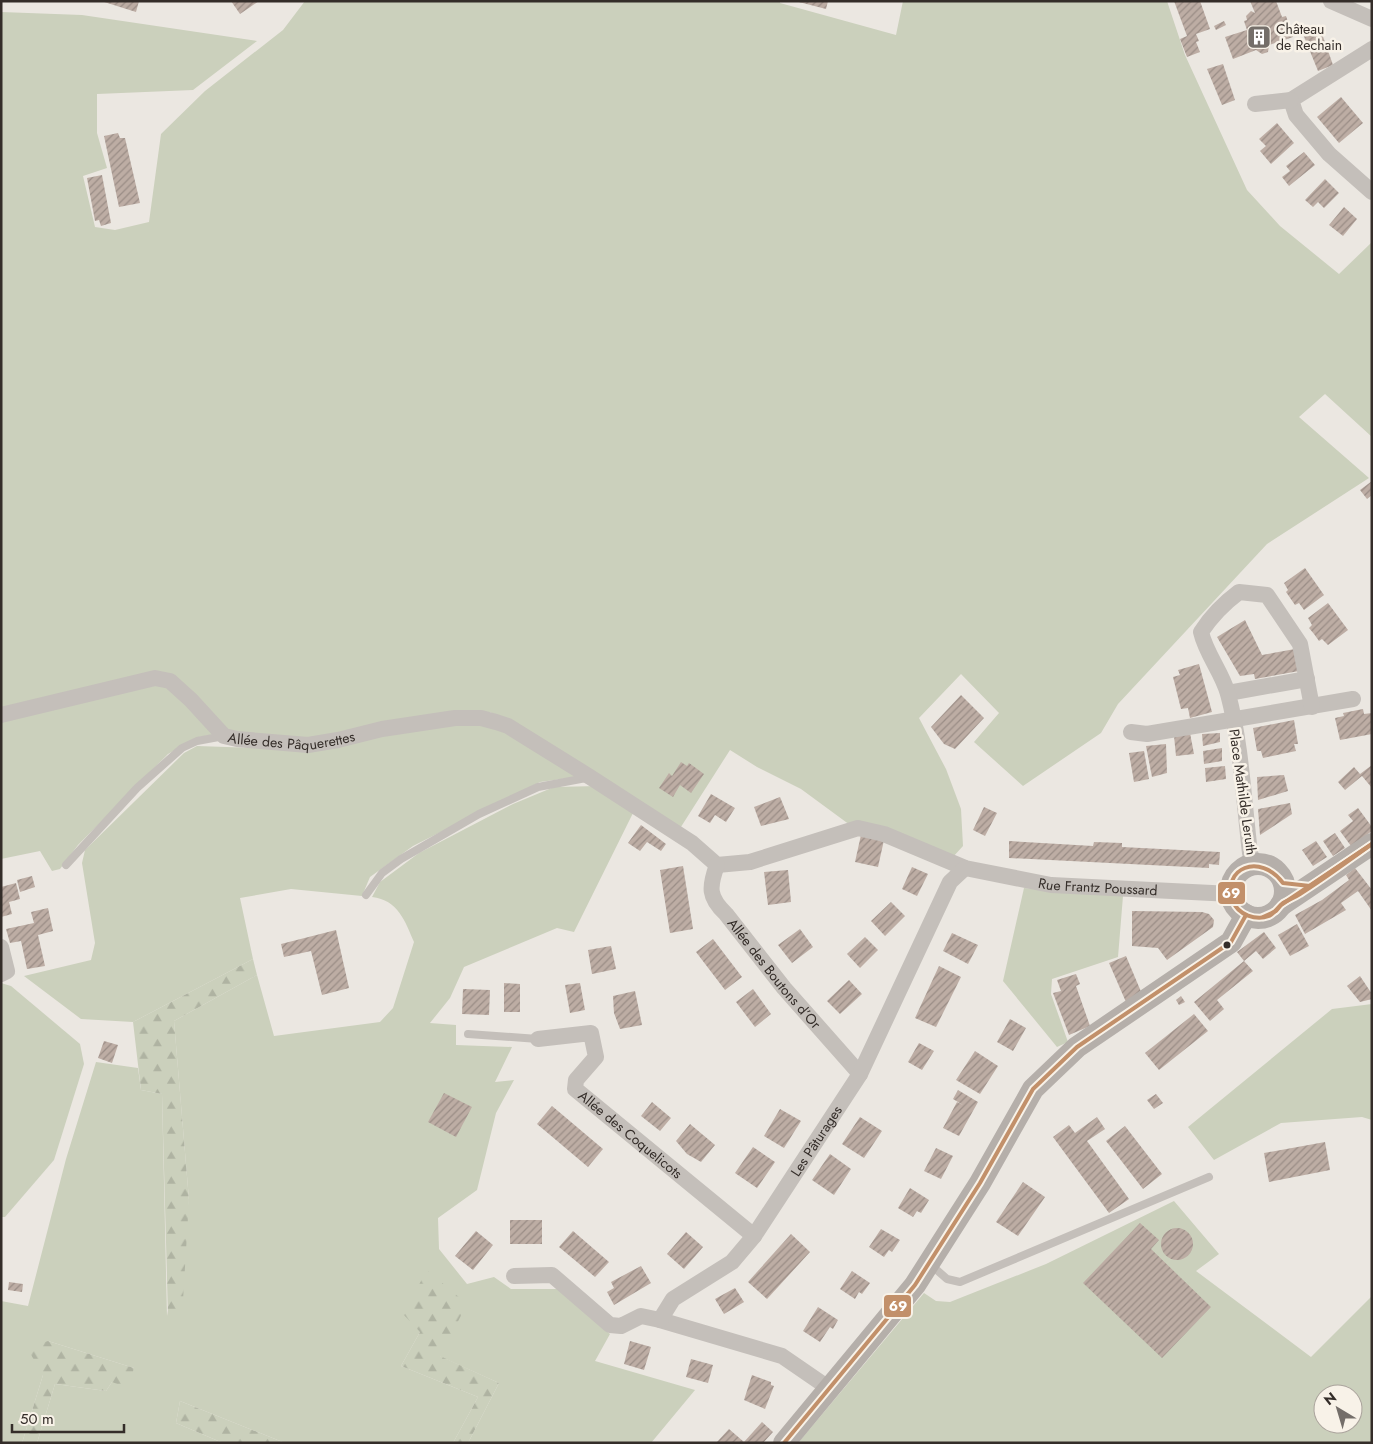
<svg xmlns="http://www.w3.org/2000/svg" width="1373" height="1444" viewBox="0 0 1373 1444" font-family="Jost,sans-serif">
<style>
.green{fill:#cbd0bc;fill-rule:evenodd}
.forest{fill:url(#forest-firs)}
.building{fill:url(#building-hatch)}
.lines{fill:none;stroke-linecap:round;stroke-linejoin:round}
.lane{stroke:#c4bfba;stroke-width:8}
.street{stroke:#c4bfba;stroke-width:16}
.secondary{stroke:#b5afaa;stroke-width:22}
.bus-1-casing{stroke:#f8f2e8;stroke-width:8}
.bus-1{stroke:#c2906a;stroke-width:4}
.bus-dot{fill:#342d29;stroke:#f8f2e8;stroke-width:2}
.labels{text-anchor:middle;stroke-width:5;stroke-linejoin:round;paint-order:stroke}
.poi-label{font-size:14px;fill:#342d29;stroke:#f8f2e8;text-anchor:start}
.street-label{font-size:14px;fill:#342d29;stroke:#f8f2e8}
.line-badge{stroke:#f8f2e8;stroke-width:2}
.badge-label{font-size:14px;text-anchor:middle;font-weight:bold;fill:#fff}
</style>
<defs>
<pattern id="forest-firs" width="22" height="20" patternUnits="userSpaceOnUse" patternTransform="scale(1.25)"><rect width="22" height="20" fill="#cbd0bc"/><path d="M5 1l3.5 6h-7zM16 11l3.5 6h-7z" fill="#afb3a2"/></pattern>
<pattern id="building-hatch" width="6" height="6" patternUnits="userSpaceOnUse" patternTransform="scale(1.25)"><rect width="6" height="6" fill="#bdada4"/><path d="M-1 1l2-2M0 6l6-6M5 7l2-2" fill="none" stroke="#9a8d86"/></pattern>
</defs>
<rect width="100%" height="100%" fill="#ebe7e1"/>
<g class="green">
<path d="M305,1h475v2l116,32 7,-34h264l18,54 62,135 33,36 59,48 33,-32v195l-47,-43 -26,23 70,61 -102,66 -149,160 -17,29 -78,53 -49,-44 25,-29 -38,-39 -42,44 27,51 15,40 2,37 -11,12 -102,-33 -49,-36 -44,-22 -27,-17 -51,80 -189,-118 -180,30 -83,-10 -59,-56 -167,34v-698l81,3 175,26 -64,49 -96,4v39l10,35 -24,8 12,51 20,3 34,-8 12,-88 44,-43 78,-61z"/>
<path d="M166,683l50,51 -17,3 -31,17 -90,91 -18,24 -8,2 -12,-20 -39,8v-138z"/>
<path d="M458,722l42,5 83,49 -43,6 -127,64 -43,31 -8,19 -71,-7 -51,9 13,61 -120,63 -52,-3 -57,-43 67,-16 4,-17 -13,-80 3,-13 99,-97 13,-7 113,4z"/>
<path d="M598,786l36,25 -60,121 -17,-4 -93,39 -14,31 -20,25 26,2v20l56,2 -17,35 19,-2 -18,33 -19,77 -39,28 1,31 28,35 27,-7 17,12h47l52,45 -15,27 100,29 -44,53h-183l31,-60 -60,-27 -19,-24 -19,34 77,31 -25,46h-168l-105,-42 -4,22 47,20h-186l18,-59 51,7 6,-9 22,-14 -86,-27 -5,34 -21,68h-21v-142l27,5 38,-147 30,-97 42,6 3,22 21,4 5,222 22,-116 -15,-179 83,-46 17,61 106,-14 13,-14 21,-66c-9,-21 -16,-42 -42,-45l8,-15 39,-29 94,-49 41,-17z"/>
<path d="M1024,888l99,8 -5,61 -66,22 -1,15 17,48 -11,5 -54,-66z"/>
<path d="M1,983l10,3 69,58 4,20 -30,96 -49,57h-4z"/>
<path d="M1372,1004v116l-10,-3 -81,6 -67,37 -26,-33 144,-118z"/>
<path d="M1174,1201l45,53 -23,17 115,86 61,-61v147h-574l126,-150 12,8 14,1 96,-38zM1323,1394h30v30h-30z"/>
</g>
<g class="forest">
<path d="M253,959l4,16 -83,46 15,179 -7,117 -14,-1 -6,-222 -21,-4 -8,-68z"/>
<path d="M427,1270l40,34 -27,52 59,27 -31,60h-15l25,-46 -77,-31 19,-34 -17,-18z"/>
<path d="M48,1341l86,27 -6,20 -16,-6 -6,9 -51,-7 -18,59h-15l21,-68 -16,-27z"/>
<path d="M180,1401l105,42h-62l-47,-20z"/>
</g>
<g class="building">
<path d="M101,1h38l-3,11z"/>
<path d="M231,1h28l-19,13z"/>
<path d="M795,1h33l-2,8z"/>
<path d="M1174,1h26l10,28 -14,5 3,7 -3,1 4,10 -13,5 -7,-18 7,-3z"/>
<path d="M1250,1h26l6,16 4,-1 7,21 -24,8 -1,7 -6,2 -6,-4 -23,9 -8,-22 22,-7 -3,-9 3,-1 -1,-4 5,-5 4,2z"/>
<path d="M1224,21l2,4 -10,5 -2,-4z"/>
<path d="M1320,28l13,37 -15,6 -15,-37z"/>
<path d="M1223,64l12,36 -13,5 -15,-36z"/>
<path d="M1341,97l22,26 -24,20 -22,-26z"/>
<path d="M1277,123l17,20 -23,21 -11,-13 6,-5 -7,-7z"/>
<path d="M118,133l2,5h5l15,65 -21,4 -15,-71z"/>
<path d="M1304,152l11,13 -26,21 -7,-9 8,-6 -4,-5z"/>
<path d="M102,175l9,48 -10,3 -2,-6 -4,1 -8,-43z"/>
<path d="M1325,179l14,14 -15,15 -6,-6 -5,5 -8,-7z"/>
<path d="M1344,207l13,12 -14,17 -14,-11z"/>
<path d="M1372,481v14l-5,4 -7,-9z"/>
<path d="M1305,568l19,27 -20,15 -5,-7 -4,2 -9,-13 2,-2 -4,-7z"/>
<path d="M1328,603l20,27 -20,15 -6,-6 -3,2 -5,-7 -5,-6 3,-3 -4,-7z"/>
<path d="M1245,620l17,35 33,-6 4,22 -44,8 -1,-5 -14,2 -23,-39z"/>
<path d="M1199,664l13,48 -22,6 -2,-10 -7,1 -8,-32 7,-2 -2,-5z"/>
<path d="M961,695l23,23 -29,31 -11,-5 -13,-17z"/>
<path d="M1363,709l1,5 8,-1v21l-32,6 -5,-22 9,-2 -1,-3z"/>
<path d="M1294,720l4,24h-4l2,7 -33,7 -2,-7h-4l-4,-23z"/>
<path d="M1190,733l4,21 -18,2 -2,-20z"/>
<path d="M1220,733v9l-17,4 -1,-12z"/>
<path d="M1166,744l1,29 -15,4 -6,-31z"/>
<path d="M1222,748v13l-18,3 -1,-13z"/>
<path d="M1144,751l5,28 -15,3 -5,-29z"/>
<path d="M681,762l6,4 2,-3 15,11 -13,19 -11,-8 -7,12 -14,-9 10,-15 3,3z"/>
<path d="M1372,765v23l-10,-12 -17,14 -7,-8 16,-15 6,7z"/>
<path d="M1225,766l1,13 -20,3 -1,-14z"/>
<path d="M1284,775l4,16 -30,9 -1,-23z"/>
<path d="M711,794l24,14 -9,14 -11,-7 -5,8 -12,-7z"/>
<path d="M780,797l9,22 -28,7 -7,-19z"/>
<path d="M1290,803l2,11 -32,21 -2,-26z"/>
<path d="M984,807l13,6 -12,23 -12,-6z"/>
<path d="M1358,808l14,19v4l-21,15 -11,-15 13,-10 -5,-6z"/>
<path d="M641,825l25,19 -5,7 -14,-9 -7,9 -12,-8z"/>
<path d="M1335,833l10,15 -12,8 -10,-15z"/>
<path d="M861,835l23,5 -6,27 -23,-5z"/>
<path d="M1009,841l84,5 1,-4 28,1v4l98,5 -1,13 -10,-1v4l-200,-10z"/>
<path d="M1316,841l11,16 -14,9 -11,-16z"/>
<path d="M683,866l10,63 -23,4 -10,-63z"/>
<path d="M912,867l16,7 -11,22 -15,-7z"/>
<path d="M1355,868l17,22v21l-14,-20 -17,12 5,7 -41,24 -10,-19 27,-15 27,-20 -3,-5z"/>
<path d="M788,870l3,32 -23,3 -4,-33z"/>
<path d="M32,876l3,11 -15,5 -3,-12z"/>
<path d="M16,883l4,16 -11,3 3,12 -11,3v-30z"/>
<path d="M891,902l14,14 -20,20 -14,-15z"/>
<path d="M48,908l5,23 -15,4 7,31 -18,3 -6,-28 -11,2 -4,-14 28,-6 -3,-11z"/>
<path d="M1132,911l70,1 7,2 5,6 -1,7 -46,33 -9,-12 -26,-2z"/>
<path d="M1297,924l12,22 -19,10 -12,-21z"/>
<path d="M800,929l13,18 -21,16 -14,-18z"/>
<path d="M336,930l13,58 -27,7 -11,-44 -27,6 -3,-13z"/>
<path d="M1264,932l12,16 -13,11 -7,-8 -12,10 -7,-9z"/>
<path d="M952,933l26,12 -10,19 -25,-13z"/>
<path d="M865,937l13,13 -18,18 -13,-14z"/>
<path d="M713,939l29,38 -17,13 -29,-38z"/>
<path d="M611,946l5,23 -24,5 -4,-24z"/>
<path d="M1126,956l16,38 -16,8 -17,-39z"/>
<path d="M1244,961l9,10 -36,29 7,9 -14,12 -16,-19z"/>
<path d="M939,966l22,11 -25,50 -21,-9z"/>
<path d="M1076,974l4,10 -4,2 14,40 -21,9 -16,-42 8,-2 -4,-11z"/>
<path d="M1360,976l12,18v5l-12,3 -13,-16z"/>
<path d="M849,980l13,14 -22,20 -13,-13z"/>
<path d="M504,983l16,1v28h-16z"/>
<path d="M580,983l5,27 -15,3 -5,-28z"/>
<path d="M463,989l27,1 -1,25 -27,-1z"/>
<path d="M753,989l18,25 -16,13 -19,-25z"/>
<path d="M635,991l7,34 -22,4 -6,-16 -1,-17z"/>
<path d="M1181,996l4,6 -6,3 -3,-5z"/>
<path d="M1194,1014l14,17 -49,39 -14,-17z"/>
<path d="M1010,1019l16,9 -13,23 -16,-9z"/>
<path d="M104,1041l14,4 -6,18 -14,-5z"/>
<path d="M919,1043l15,8 -12,19 -14,-8z"/>
<path d="M975,1051l23,15 -18,28 -24,-14z"/>
<path d="M958,1090l20,12 -19,34 -16,-8 14,-26 6,3 -10,-6z"/>
<path d="M444,1093l28,14 -16,30 -28,-15z"/>
<path d="M1156,1094l7,9 -9,6 -7,-9z"/>
<path d="M652,1102l19,16 -11,13 -19,-15z"/>
<path d="M552,1106l51,43 -15,18 -51,-43z"/>
<path d="M780,1109l21,12 -17,27 -20,-12z"/>
<path d="M860,1117l22,14 -18,27 -22,-14z"/>
<path d="M1097,1117l8,12 -18,12 42,58 -20,14 -56,-76 16,-12 6,8z"/>
<path d="M690,1124l25,21 -14,17 -14,-8 -11,-13z"/>
<path d="M1125,1126l37,48 -19,15 -37,-48z"/>
<path d="M1325,1142l5,28 -61,12 -5,-29z"/>
<path d="M753,1147l22,15 -18,26 -22,-15z"/>
<path d="M936,1148l17,8 -12,23 -17,-8z"/>
<path d="M830,1154l21,15 -17,26 -22,-15z"/>
<path d="M1023,1182l22,15 -27,39 -22,-14z"/>
<path d="M910,1188l19,12 -8,13 -4,-2 -4,6 -15,-9z"/>
<rect x="510" y="1220" width="32" height="24"/>
<path d="M1140,1223l19,17 -8,9 60,58 -49,51 -79,-75z"/>
<circle cx="1177" cy="1244" r="16"/>
<path d="M881,1229l19,11 -8,12 -3,-2 -5,7 -15,-10z"/>
<path d="M476,1231l17,14 -20,25 -18,-14z"/>
<path d="M573,1231l36,31 -14,15 -36,-30z"/>
<path d="M686,1232l17,15 -19,22 -17,-15z"/>
<path d="M791,1234l19,18 -43,47 -19,-17z"/>
<path d="M641,1266l10,17 -37,22 -7,-13 7,-4 -3,-6z"/>
<path d="M852,1271l18,12 -8,11 -3,-2 -4,7 -15,-10z"/>
<path d="M9,1282l14,2 -1,8 -14,-2z"/>
<path d="M735,1288l9,14 -20,12 -9,-15z"/>
<path d="M818,1307l20,13 -5,9 -3,-2 -10,15 -17,-11z"/>
<path d="M630,1341l21,6 -7,23 -20,-6z"/>
<path d="M691,1359l22,6 -5,18 -22,-6z"/>
<path d="M752,1375l19,7v3l3,1 -9,23 -21,-9z"/>
<path d="M762,1422l11,10 -10,11h-47l13,-14 15,13z"/>
</g>
<g class="lines">
<g class="lane">
<path d="M66,865l71,-77 45,-40 15,-7 27,-5"/>
<path d="M366,895l16,-22 19,-14 78,-45 59,-27 48,-9"/>
<path d="M468,1034l70,5"/>
<path d="M930,1264l17,15 13,3 249,-105"/>
</g>
<g class="street">
<path d="M1331,1l41,18"/>
<path d="M1372,49l-81,51 5,15 33,39 43,38"/>
<path d="M1255,104l36,-4"/>
<path d="M1228,693l79,-14"/>
<path id="s1" d="M1,715l154,-37 15,3 21,19 33,36 13,3 71,6 30,-5 44,-11 73,-11h26l15,4 12,4 82,51 102,66 25,22 33,-3 108,-34 26,6 81,34 86,17 181,9"/>
<path d="M1131,732l16,2 206,-35"/>
<path id="s2" d="M717,865c-8,22 -9,32 9,49l58,74 76,86"/>
<path d="M1255,865l-5,-12c-6,-50 -9,-111 -22,-159 -6,-22 -22,-40 -27,-62 11,-17 22,-28 38,-40l28,3 33,49 12,63"/>
<path d="M1,947l6,24 -6,3"/>
<path id="s3" d="M538,1039l53,-6 5,24 -20,23 -1,9 179,147"/>
<path d="M514,1276l38,-1 58,50 11,1 20,-10 19,4 122,36 48,33"/>
<path id="s4" d="M660,1320l13,-21 59,-37 22,-26 106,-162 90,-192 15,-14"/>
</g>
<g class="secondary">
<circle cx="1258" cy="891" r="27"/>
<path d="M1281,905l91,-61"/>
<path d="M784,1443l131,-158 65,-102 53,-94 44,-42 154,-105 15,-27"/>
</g>
<g class="bus-1-casing">
<g id="bus-1">
<path d="M1372,844l-62,42 -27,-3c-23,-31 -62,-15 -50,18 5,14 23,20 36,15 6,-3 9,-9 14,-13 5,-3 11,-5 17,-9 24,-15 48,-33 72,-50"/>
<path d="M1263,917l13,-6 5,-6 91,-61"/>
<path d="M784,1443l131,-158 65,-102 53,-94 44,-42 154,-105 15,-27"/>
</g>
</g>
<use href="#bus-1" class="bus-1"/>
</g>
<defs>
<g id="building-square" transform="scale(1.25)"><rect x="-9" y="-9" width="18" height="18" rx="4" fill="#746e69" stroke="#f8f2e8"/><path d="M-4-6H4V6H1V3H-1V6H-4ZM-2.5-4.3h1.7v1.8h-1.7ZM.8-4.3h1.7v1.8H.8ZM-2.5-1h1.7V.8h-1.7ZM.8-1h1.7V.8H.8Z" fill="#fff"/></g>
</defs>
<g fill-rule="evenodd">
<use href="#building-square" x="1259" y="37"/>
</g>
<circle class="bus-dot" cx="1227" cy="945" r="4.5"/>
<g class="labels">
<g class="poi-label">
<text x="1276" y="34">Château<tspan x="1276" dy="16">de Rechain</tspan></text>
</g>
<g class="street-label">
<text dy="5" stroke="none"><textPath href="#s1" startOffset="319">Allée des Pâquerettes</textPath></text>
<text transform="translate(1243 792) rotate(82)" y="5">Place Mathilde Leruth</text>
<text dy="5" stroke="none"><textPath href="#s1" startOffset="1186">Rue Frantz Poussard</textPath></text>
<text dy="5" stroke="none"><textPath href="#s2" startOffset="131">Allée des Boutons d’Or</textPath></text>
<text dy="5" stroke="none"><textPath href="#s3" startOffset="189">Allée des Coquelicots</textPath></text>
<text dy="5" stroke="none"><textPath href="#s4" startOffset="242">Les Pâturages</textPath></text>
</g>
</g>
<g class="line-badge">
<rect x="1217" y="881" width="29" height="24" rx="5" fill="#c2906a"/>
<rect x="883" y="1294" width="29" height="24" rx="5" fill="#c2906a"/>
</g>
<g class="badge-label">
<text x="1231" y="898">69</text>
<text x="898" y="1311">69</text>
</g>
<rect width="1373" height="1444" fill="none" stroke="#342d29" stroke-width="5"/>
<g transform="translate(1338 1409) rotate(322)"><circle r="24" fill="#f8f2e8" stroke="#aaa39c"/>
<path d="M0-4L9 19L0 12L-9 19Z" fill="#746e69"/>
<text y="-8" font-size="14" font-weight="bold" text-anchor="middle" fill="#342d29">N</text>
</g>
<path d="M12 1424v8h112v-8" fill="none" stroke="#342d29" stroke-width="2.5"/>
<text x="20" y="1424" font-size="15" fill="#342d29" stroke="#f8f2e8" stroke-width="4" paint-order="stroke">50 m</text>
</svg>
